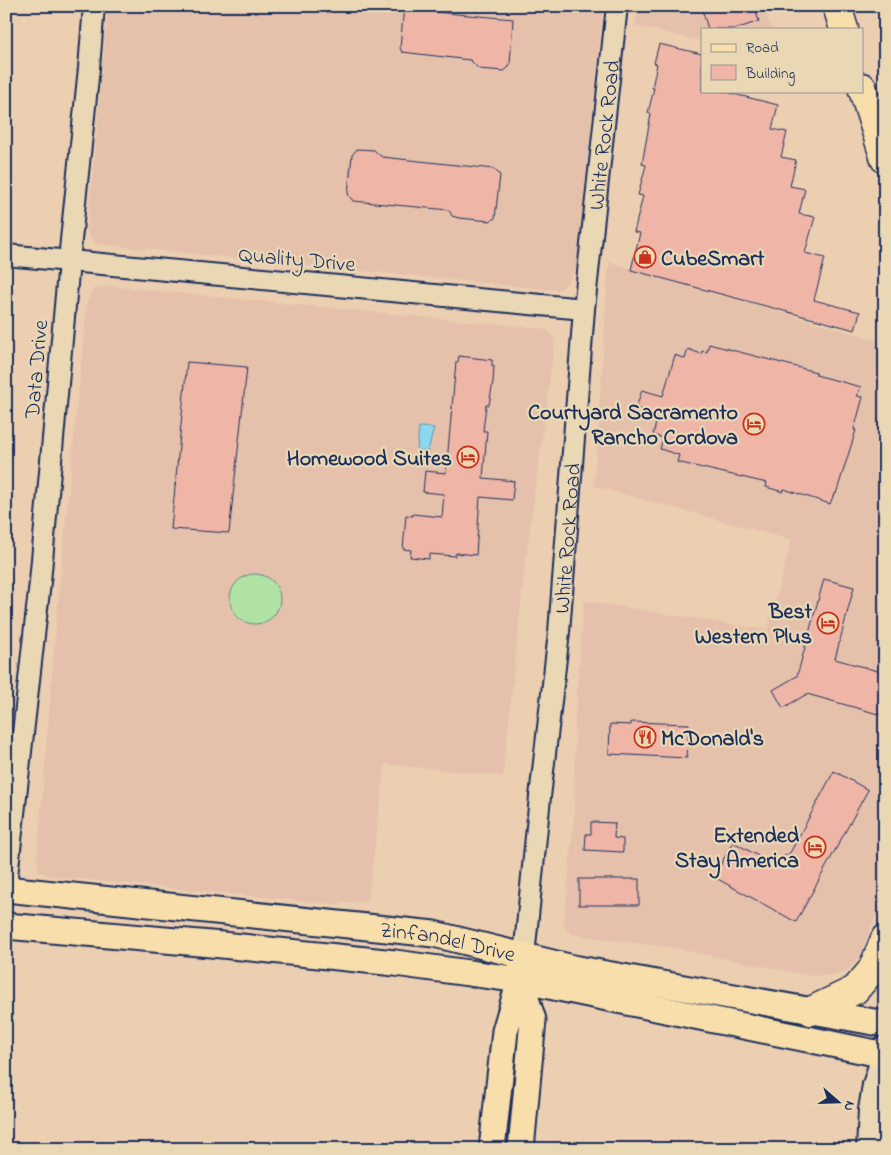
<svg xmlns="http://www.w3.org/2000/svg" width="891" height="1155" viewBox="0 0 891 1155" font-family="'Indie Flower',sans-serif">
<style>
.built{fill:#e5c1ab}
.green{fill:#afe2a3;stroke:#658880}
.water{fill:#8dd8ee;stroke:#5f94b4}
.building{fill:#efb6a8;stroke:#1b2f5e}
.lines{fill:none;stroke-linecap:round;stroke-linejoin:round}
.minor-casing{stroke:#1b2f5e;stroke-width:24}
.major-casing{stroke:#1b2f5e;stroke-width:29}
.highway-casing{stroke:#1b2f5e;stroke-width:31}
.minor{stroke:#ead8b5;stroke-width:20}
.major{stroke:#f8deab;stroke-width:25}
.highway{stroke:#f8deab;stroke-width:28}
.labels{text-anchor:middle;stroke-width:4.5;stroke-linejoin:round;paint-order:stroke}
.street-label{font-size:22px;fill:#1b2f5e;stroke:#ead8b5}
.poi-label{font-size:22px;font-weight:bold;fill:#1b2f5e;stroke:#ead8b5;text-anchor:end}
</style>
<rect width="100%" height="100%" fill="#ecceb1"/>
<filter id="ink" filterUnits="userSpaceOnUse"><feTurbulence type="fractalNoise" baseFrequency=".02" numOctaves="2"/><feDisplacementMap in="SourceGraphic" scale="10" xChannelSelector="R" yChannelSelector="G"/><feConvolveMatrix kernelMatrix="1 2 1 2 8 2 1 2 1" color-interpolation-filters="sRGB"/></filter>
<g filter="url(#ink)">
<g class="built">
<path d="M108,6h495l-26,259 -8,16 -8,8 -8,1 -457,-46 -9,-12z"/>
<path d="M638,6h126l7,23h-69v12l-67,-15z"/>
<path d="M609,262l267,78 9,28v526l-27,65 -10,11 -12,5 -25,1 -138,-28 -82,-11 -19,-3 -6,-5 -2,-4 10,-106 1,-99 9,-119 183,29 25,-90 -198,-54z"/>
<path d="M106,286l440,43 9,10 -30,227 -22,210 -118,-12 -17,137 -34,3 -284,-28 -11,-5 -2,-9 20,-249 30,-310 6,-14z"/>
</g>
<circle class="green" cx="255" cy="599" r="25"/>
<path class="water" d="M419,427l15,1 -6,23 -11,-1z"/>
<g class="building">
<path d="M404,6h27l3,6 79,7 -3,45 -1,3 -5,4 -25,-2 -9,-9 -68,-8 -2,-4z"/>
<path d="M701,6h53l5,15 -23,8h-28z"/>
<path d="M659,44l43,10v37h20l56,14 -6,24 15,3 -6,25 15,3 -6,26 15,3 -6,25 16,3 -10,36 20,5 -11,42 46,12 -5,18 -224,-60 9,-37 -6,-1 9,-36 -5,-1 8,-30 -4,-1 9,-50 -3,-1 6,-25h-2l5,-24 -3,-1z"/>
<path d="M357,149l17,1 8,7 112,12 6,6 -5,43 -5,3 -31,-3 -7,-2 -3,-6 -96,-9 -5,-7 4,-39z"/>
<path d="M709,344l107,28v3l45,12 -4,9 6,1 -9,33h2l-20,64h-2l-4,10 -46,-15 -1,3 -17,-5 1,-4 -90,-21 2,-7 -19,-6 3,-11 -10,-3 5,-20 -22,-7 6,-18 21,6 12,-41 10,4 3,-10 13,5 1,-3 5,1z"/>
<path d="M459,356l33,4v6h2l-1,16 -4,23h-3l-3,26h4l-4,47 31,3 -2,19 -32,-3 -4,58 -20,-2 -1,3 -26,-2v5l-19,-2 1,-7 -8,-1 3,-34 7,1v-2l29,3 2,-23 -21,-2 2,-21 21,2 10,-111h2z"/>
<path d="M187,362l60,5 -18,166 -58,-4z"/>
<path d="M824,579l30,8 -19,72 50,14v43l-78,-22 -24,14 -10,-18 24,-14z"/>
<path d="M631,722l58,2 -2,34 -78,-4 1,-30 21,1z"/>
<path d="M834,771l34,19 -72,132 -82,-45 19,-35 38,21 19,-10z"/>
<path d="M591,822l24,1 -1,15 9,1v13l-38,-2 1,-16h5z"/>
<rect x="579" y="879" width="60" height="26"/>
</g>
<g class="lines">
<g class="minor-casing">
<g id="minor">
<path d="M6,255l578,54"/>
<path d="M6,885l34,-303 31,-342 18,-172 5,-62"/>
<path id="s1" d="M524,956l16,-159 19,-165 25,-323 33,-303"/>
<path d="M867,1149l2,-39 4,-25 12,-39"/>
</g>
</g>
<g class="major-casing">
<g id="major">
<path id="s2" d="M6,889l428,45 139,34 312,56"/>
<path d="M6,926l216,19 173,18 125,17 365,75"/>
<path d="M520,980l13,40 -12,129"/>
<path d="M492,1149l13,-118 15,-51 2,-17"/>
</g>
</g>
<g class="highway-casing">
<g id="highway">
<path d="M837,6l7,23"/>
<path d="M862,87l23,72"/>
<path d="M811,1011l44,-21 17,-20 13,-31"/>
</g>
</g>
<use href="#minor" class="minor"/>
<use href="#major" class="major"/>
<use href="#highway" class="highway"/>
</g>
</g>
<defs>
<g id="shop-ring" transform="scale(1.125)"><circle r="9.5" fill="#ead8b5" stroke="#c8321e" stroke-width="1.5"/><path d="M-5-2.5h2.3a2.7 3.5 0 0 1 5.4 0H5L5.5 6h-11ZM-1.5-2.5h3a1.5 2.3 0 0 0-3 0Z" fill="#c8321e"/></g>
<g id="hotel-ring" transform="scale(1.125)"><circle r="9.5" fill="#ead8b5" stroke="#c8321e" stroke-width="1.5"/><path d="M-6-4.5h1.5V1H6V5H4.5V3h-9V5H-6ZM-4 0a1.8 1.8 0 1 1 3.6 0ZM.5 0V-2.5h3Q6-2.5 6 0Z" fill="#c8321e"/></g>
<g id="restaurant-ring" transform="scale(1.125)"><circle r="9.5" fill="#ead8b5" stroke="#c8321e" stroke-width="1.5"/><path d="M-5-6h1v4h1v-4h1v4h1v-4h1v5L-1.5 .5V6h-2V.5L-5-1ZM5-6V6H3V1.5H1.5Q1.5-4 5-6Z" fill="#c8321e"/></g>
</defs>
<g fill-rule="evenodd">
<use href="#shop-ring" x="645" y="257"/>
<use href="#hotel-ring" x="754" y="424"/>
<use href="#hotel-ring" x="468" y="457"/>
<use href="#hotel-ring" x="828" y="623"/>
<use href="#restaurant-ring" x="645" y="737"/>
<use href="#hotel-ring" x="815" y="847"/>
</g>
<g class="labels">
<g class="street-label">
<text dy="8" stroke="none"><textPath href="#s1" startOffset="825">White Rock Road</textPath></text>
<text transform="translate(297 258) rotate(5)" y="8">Quality Drive</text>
<text transform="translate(35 369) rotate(-85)" y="8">Data Drive</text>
<text dy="8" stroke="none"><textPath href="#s1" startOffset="420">White Rock Road</textPath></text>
<text dy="8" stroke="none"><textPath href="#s2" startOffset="445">Zinfandel Drive</textPath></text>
</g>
<g class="poi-label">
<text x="661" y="265" text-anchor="start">CubeSmart</text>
<text x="738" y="419">Courtyard Sacramento<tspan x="738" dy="25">Rancho Cordova</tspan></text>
<text x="452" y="465">Homewood Suites</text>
<text x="812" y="618">Best<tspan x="812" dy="25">Western Plus</tspan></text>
<text x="661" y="745" text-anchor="start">McDonald's</text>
<text x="799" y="842">Extended<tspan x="799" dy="25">Stay America</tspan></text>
</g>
</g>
<rect width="891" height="1155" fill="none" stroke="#ead8b5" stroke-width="25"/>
<rect x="12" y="12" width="866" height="1130" fill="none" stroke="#1b2f5e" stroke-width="2" filter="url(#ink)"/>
<rect x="701" y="28" width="162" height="65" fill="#ead8b5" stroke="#979492"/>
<rect x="711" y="44" width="25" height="8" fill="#f8deab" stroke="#979492"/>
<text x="746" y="52" font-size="15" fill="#1b2f5e">Road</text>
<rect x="711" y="65" width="25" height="15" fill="#efb6a8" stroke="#979492"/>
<text x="746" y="78" font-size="15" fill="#1b2f5e">Building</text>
<g transform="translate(838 1102) rotate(110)" stroke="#ead8b5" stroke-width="4" paint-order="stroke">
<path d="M0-4L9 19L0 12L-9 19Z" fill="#1b2f5e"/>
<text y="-8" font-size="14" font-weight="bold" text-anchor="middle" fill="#1b2f5e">N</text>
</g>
</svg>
